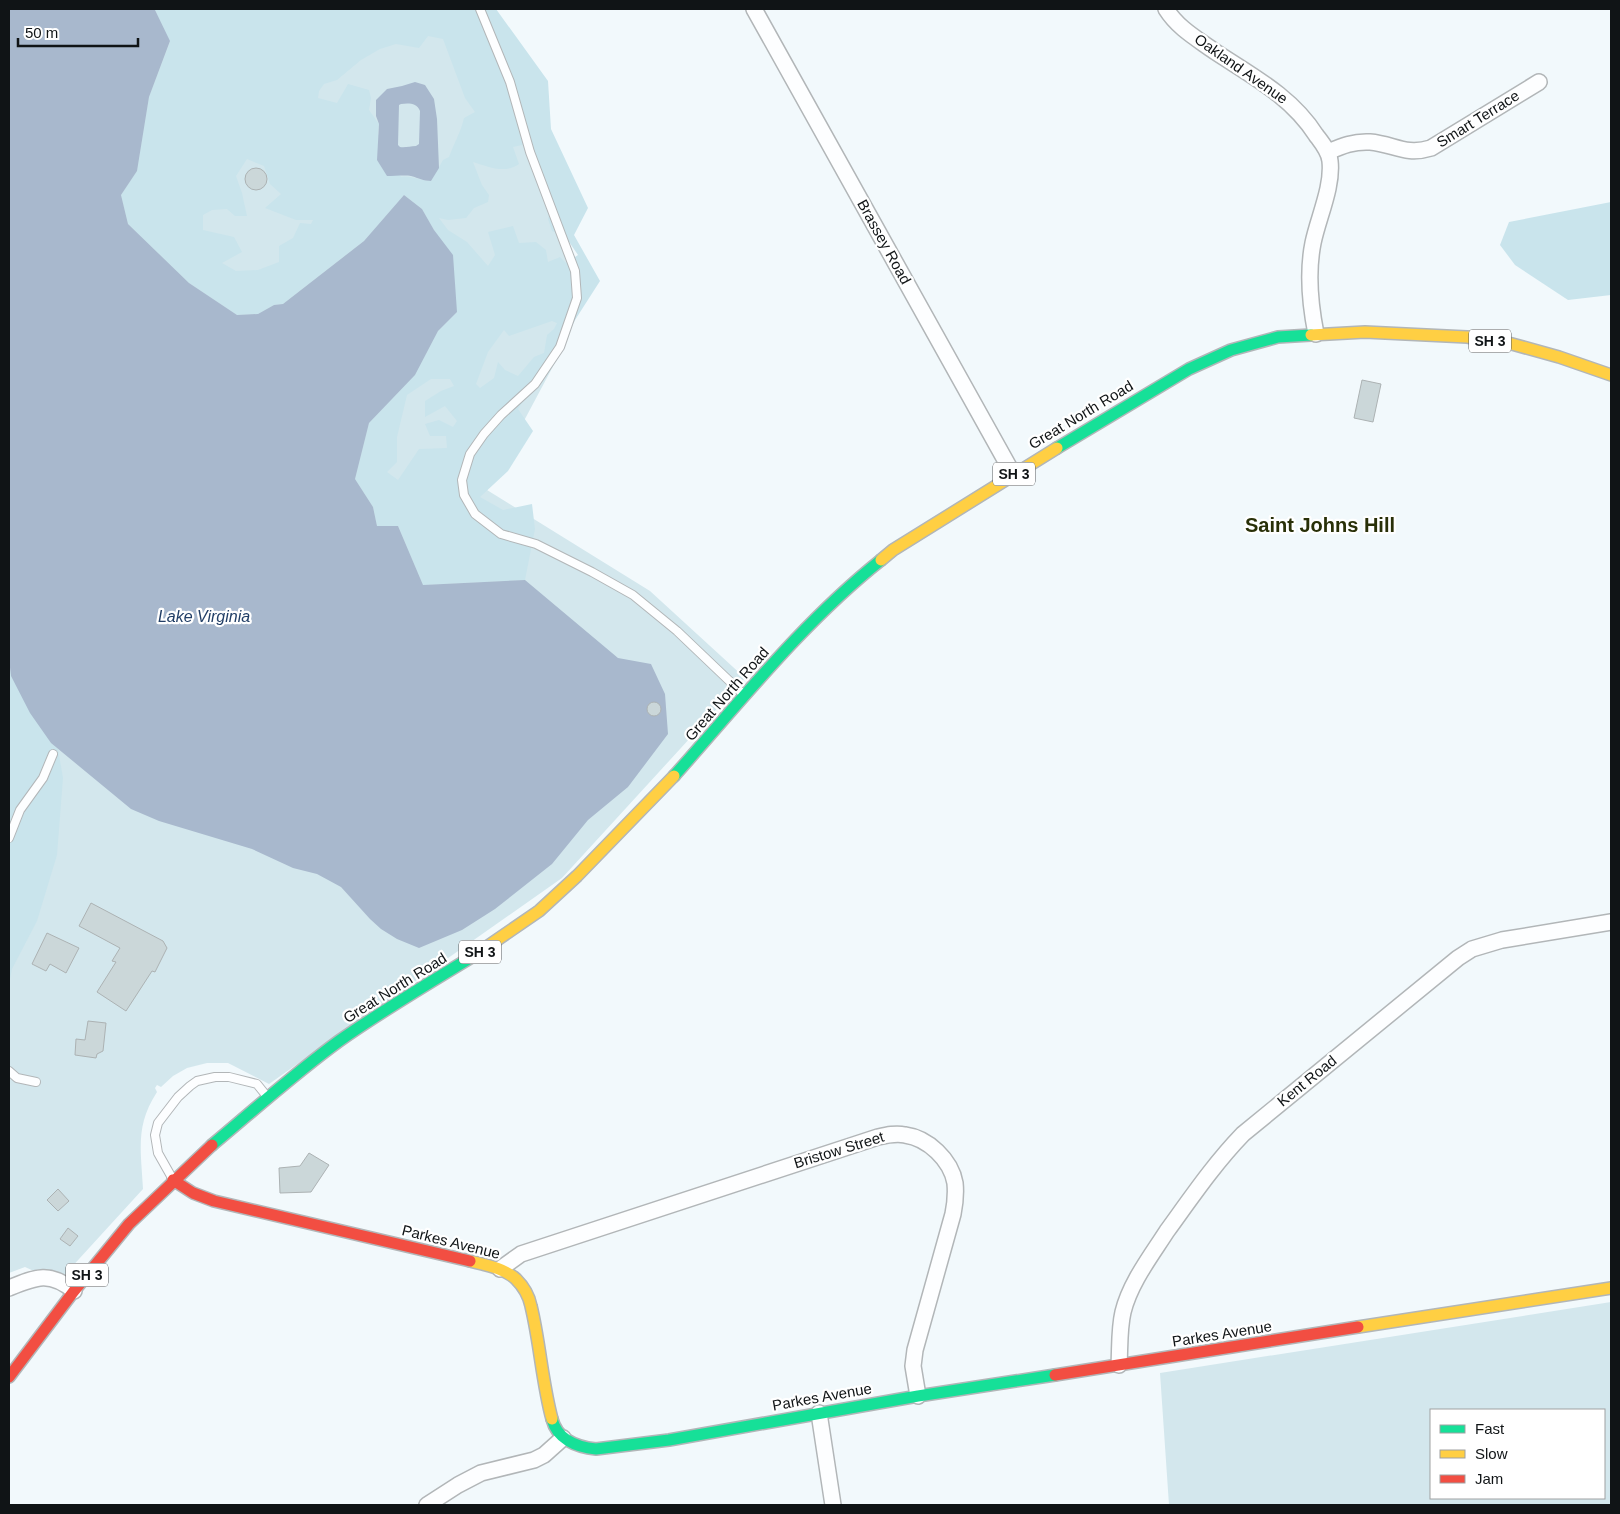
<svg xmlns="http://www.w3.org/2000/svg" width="1620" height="1514" viewBox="0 0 1620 1514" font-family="Helvetica,sans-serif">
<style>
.green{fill:#d3e7ed;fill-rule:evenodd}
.forest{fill:#c9e4ec;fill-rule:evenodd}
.water{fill:#a8b8cd;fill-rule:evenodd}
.building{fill:#cbd7d9;stroke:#acb2b3}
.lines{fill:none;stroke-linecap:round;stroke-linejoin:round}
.lane-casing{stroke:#b2b6b8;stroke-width:10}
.street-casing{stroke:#b2b6b8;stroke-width:18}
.fast-casing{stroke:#b2b6b8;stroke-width:14}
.slow-casing{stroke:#b2b6b8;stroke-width:14}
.jam-casing{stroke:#b2b6b8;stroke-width:14}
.lane{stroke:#fdfeff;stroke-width:8}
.street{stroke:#fdfeff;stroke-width:15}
.fast{stroke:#16e098;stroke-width:11}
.slow{stroke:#ffcf43;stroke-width:11}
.jam{stroke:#f24e42;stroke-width:11}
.labels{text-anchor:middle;stroke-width:4.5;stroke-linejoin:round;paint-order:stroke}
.shield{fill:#fff;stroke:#585a5c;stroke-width:1}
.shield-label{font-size:14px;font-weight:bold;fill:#101416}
.street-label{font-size:15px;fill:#101416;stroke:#fff}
.water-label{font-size:16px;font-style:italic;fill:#213e66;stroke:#fff}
.district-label{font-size:20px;font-weight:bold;fill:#293008;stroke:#fff}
</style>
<rect width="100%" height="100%" fill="#f2f9fc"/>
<g class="green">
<path d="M9,9h481l24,46 71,243 -27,59 -71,133 163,101 95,87 -183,200 -293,206 -41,-21h-21l-20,5 -14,8 -12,11 -4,-2 -2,3 2,4c-22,34 -16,58 -14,97l-85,93 -33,-15 -16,6z"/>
<path d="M1611,1302v203h-442l-9,-132zM1431,1410h173v88h-173z"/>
</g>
<g class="forest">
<path d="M156,9h340l52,72 3,48 37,79 -14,27 26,46 -82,128 15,22 -25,40 -28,26 23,13 29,-6 3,25 -10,51 -102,5 -25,-59h-21l-4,-19 -18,-28 14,-56 46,-48 23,-44 19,-19 -23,-82 -12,-21 -18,-14 -40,46 -81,63 -9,1 -16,9 -21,1 -48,-32 -61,-59 -7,-29 16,-24 12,-74 21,-55 -15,-32zM428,36l15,3 22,59 10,14 -11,6c-3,14 -10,25 -15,39l-6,3 -12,21c-11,0 -19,-6 -30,-4l-23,-43 1,-10 -10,-14 2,-12 -2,-8 -21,-6 -11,19 -19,-5 1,-7 5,-7 13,-4 24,-20 19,-11 16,-5 23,4zM531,143l6,15 -6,8 21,39 -4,14 4,12 13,5 13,19 -12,8 -6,-6 -12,5 -2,-12 -10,-8 -17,1 -6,-17 -25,6 7,23 -7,11 -21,-24 -19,-12 -9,-12 9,2 18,-2 8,-10 14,-6 1,-7 -7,-10 -9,-23c16,5 32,12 46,2l-6,-17zM247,159l17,7 6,18 11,10 -16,14 31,12h17l-2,4 -11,-1 -7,15 -14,8v16l-21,8 -22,1 -14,-8 20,-11 -8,-15 -31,-7v-15l9,-5 15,-1 8,7h12l-5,-23 -6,-17zM552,321l5,2 -3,6 -7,6 -3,18 -10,4 -16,19 -13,-6 -7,-8 -4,16 -14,10 -4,-4 12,-32 16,-22 5,6zM431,379h19l4,7 -13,5 -16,10v16l20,-11 12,15 -4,6 -14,-7 -14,4 5,12h16l1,12 -28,1 -21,31 -11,-8 10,-10v-25l10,-42z"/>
<path d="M1611,202v93l-43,5 -53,-35 -15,-20 9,-23z"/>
<path d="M9,660l2,16 40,67 7,6 5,29 -6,77 -20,66 -25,48 -3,15z"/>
</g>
<g class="water">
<path d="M9,9h147l-1,1 15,31 -21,56 -12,74 -16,24 7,29 61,59 48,32 21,-1 16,-9 9,-1 81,-63 40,-46 18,14 12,21 19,25 4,57 -19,19 -23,44 -46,48 -14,56 18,28 4,19h21l25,59 102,-5 93,78 33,6 14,30 3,40 -40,53 -40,33 -36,44 -57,45 -33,21 -43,18 -22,-9 -16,-10 -11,-10 -29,-32 -24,-13 -24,-6 -41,-19 -93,-28 -28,-12 -80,-66 -21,-30 -19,-37 -2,-17z"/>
<path d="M415,82l10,3 9,14 3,20 2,49 -8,13c-8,0 -12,-3 -20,-5 -5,-1 -17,0 -24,0l-10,-16 2,-36 -3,-8v-16l11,-11 15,-3zM401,104c8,-1 16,-1 19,7l-1,33 -3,2c-6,0 -11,2 -16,1l-2,-2 1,-40z"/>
</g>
<g class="building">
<circle cx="256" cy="179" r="11"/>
<path d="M1362,380l19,4 -8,38 -19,-4z"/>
<circle cx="654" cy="709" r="7"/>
<path d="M91,903l72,38 4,7 -12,24 -3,-1 -26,40 -29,-19 19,-30 -4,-1 8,-13 -41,-22z"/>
<path d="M47,933l32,15 -13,25 -16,-9 -4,7 -14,-7z"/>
<path d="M88,1021l18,2 -3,28 -6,3 -1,4 -21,-3 1,-16 9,1z"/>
<path d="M309,1153l20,12 -18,27 -31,1 -1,-25 21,-2z"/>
<path d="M58,1189l11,12 -11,10 -11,-11z"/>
<path d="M68,1228l10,8 -8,10 -10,-7z"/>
</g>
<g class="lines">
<g class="lane-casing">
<g id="lane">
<path d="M480,9l30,73 20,70 45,119 2,27 -17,49 -25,37 -34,31 -17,19 -14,20 -8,26 2,15 11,19 26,20 35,10 56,28 41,23 44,36 65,62"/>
<path d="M9,838l11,-28 23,-32 10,-24"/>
<path d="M9,1071l8,7 19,4"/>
<path d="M171,1176l-13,-23 -3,-18 3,-12 20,-26 12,-11 7,-5 18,-4h14l28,7 8,10"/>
</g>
</g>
<g class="street-casing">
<g id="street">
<path d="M754,9l259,465"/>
<path d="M1166,9c12,19 30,29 48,42 38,25 77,45 102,84 6,8 13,16 14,26 3,26 -12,57 -17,82 -6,30 -3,61 3,91"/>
<path d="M1328,152c14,-6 26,-11 42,-10 24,2 35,14 61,6l108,-66"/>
<path d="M500,1269l21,-15 357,-117c9,-2 18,-4 27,-2 23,3 46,25 50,48 1,10 0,21 -2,31l-38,136 -2,16 5,30"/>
<path d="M9,1288c27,-11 41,-17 65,3"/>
<path d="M1119,1365c1,-17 0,-36 4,-53 7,-29 28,-56 44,-81 24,-33 47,-67 76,-97l215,-176 14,-9 30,-9 109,-18"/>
<path d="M819,1413l14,92"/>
<path d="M427,1505l31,-20 23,-12 53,-13 10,-5 19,-17"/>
</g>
</g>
<g class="fast-casing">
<g id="fast">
<path d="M1057,448l132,-79 42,-19 47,-13 33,-2"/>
<path d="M674,776c66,-74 129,-154 207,-216"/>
<path d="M212,1145c42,-35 83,-72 127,-104 44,-31 90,-58 136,-86"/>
<path d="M552,1419c5,20 24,28 44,30l73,-9 249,-44 137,-21"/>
</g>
</g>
<g class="slow-casing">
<g id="slow">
<path d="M1311,335l54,-3 102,5 45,7 47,13 52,18"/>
<path d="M881,560l12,-10 164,-102"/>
<path d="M475,955l64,-44 38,-35 97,-100"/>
<path d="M470,1261c16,4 34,7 46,18 7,7 13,17 15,27 9,37 11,76 21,113"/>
<path d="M1358,1327l253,-39"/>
</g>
</g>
<g class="jam-casing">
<g id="jam">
<path d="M173,1180l20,13 21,8 256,60"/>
<path d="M1055,1375l303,-48"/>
<path d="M9,1377l65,-86 55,-67 83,-79"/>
</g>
</g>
<use href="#lane" class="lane"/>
<use href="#street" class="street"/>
<use href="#fast" class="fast"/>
<use href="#slow" class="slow"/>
<use href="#jam" class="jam"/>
</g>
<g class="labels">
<g class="shield">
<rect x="1469" y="329.5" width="42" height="23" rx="4"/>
<rect x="993" y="462.5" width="42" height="23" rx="4"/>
<rect x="459" y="940.5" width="42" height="23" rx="4"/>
<rect x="66" y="1263.5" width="42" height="23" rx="4"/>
</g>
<g class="shield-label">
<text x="1490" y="346">SH 3</text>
<text x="1014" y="479">SH 3</text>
<text x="480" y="957">SH 3</text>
<text x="87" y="1280">SH 3</text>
</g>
<g class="street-label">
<text transform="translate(1241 69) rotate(35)" y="5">Oakland Avenue</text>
<text transform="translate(1478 119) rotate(-32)" y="5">Smart Terrace</text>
<text transform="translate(884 242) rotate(61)" y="5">Brassey Road</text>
<text transform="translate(1081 415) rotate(-31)" y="5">Great North Road</text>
<text transform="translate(727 694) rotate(-49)" y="5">Great North Road</text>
<text transform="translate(395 988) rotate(-32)" y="5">Great North Road</text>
<text transform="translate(1307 1081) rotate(-39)" y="5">Kent Road</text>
<text transform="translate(839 1150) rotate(-17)" y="5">Bristow Street</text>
<text transform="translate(451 1242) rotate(14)" y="5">Parkes Avenue</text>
<text transform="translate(1222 1334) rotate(-9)" y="5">Parkes Avenue</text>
<text transform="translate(822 1397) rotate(-10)" y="5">Parkes Avenue</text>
</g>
<g class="water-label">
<text x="204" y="622">Lake Virginia</text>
</g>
<g class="district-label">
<text x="1320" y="532">Saint Johns Hill</text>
</g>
</g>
<rect width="1620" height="1514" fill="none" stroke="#101416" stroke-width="20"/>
<rect x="1430" y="1409" width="175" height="90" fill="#ffffff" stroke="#9fa1a2"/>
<rect x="1440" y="1425" width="25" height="8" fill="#16e098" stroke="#9fa1a2"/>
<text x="1475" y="1434" font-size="15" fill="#101416">Fast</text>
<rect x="1440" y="1450" width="25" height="8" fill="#ffcf43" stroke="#9fa1a2"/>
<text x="1475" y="1459" font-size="15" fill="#101416">Slow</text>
<rect x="1440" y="1475" width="25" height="8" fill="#f24e42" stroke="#9fa1a2"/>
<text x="1475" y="1484" font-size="15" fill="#101416">Jam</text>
<path d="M18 38v8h120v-8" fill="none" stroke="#101416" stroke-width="2.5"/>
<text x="25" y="38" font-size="15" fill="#101416" stroke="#ffffff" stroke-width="4" paint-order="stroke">50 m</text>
</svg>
